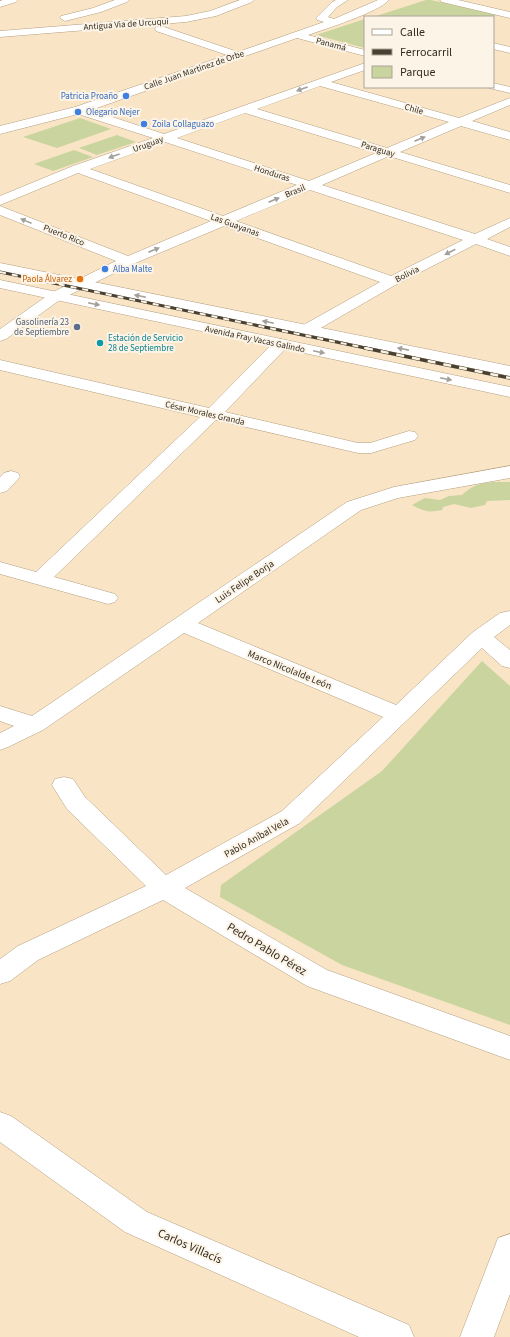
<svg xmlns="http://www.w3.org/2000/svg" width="510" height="1337" viewBox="0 0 510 1337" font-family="'Source Sans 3',sans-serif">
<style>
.green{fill:#c9d49e}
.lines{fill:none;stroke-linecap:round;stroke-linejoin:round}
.minor-casing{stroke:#b29f81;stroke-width:1}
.major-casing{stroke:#b29f81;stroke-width:1}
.minor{fill:#fff;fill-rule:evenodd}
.major{fill:#fff;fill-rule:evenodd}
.rail-far1-casing{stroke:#484031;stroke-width:3}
.rail-casing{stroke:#484031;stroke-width:3.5}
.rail-far1{stroke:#fcf4e7;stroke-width:2;stroke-dasharray:6;stroke-linecap:butt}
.rail{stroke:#fcf4e7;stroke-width:2.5;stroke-dasharray:8;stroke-linecap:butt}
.oneway{fill:#a3a09a}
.shop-dot{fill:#3f7fe0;stroke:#fcf4e7;stroke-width:1.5}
.food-dot{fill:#e8710a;stroke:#fcf4e7;stroke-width:1.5}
.service-dot{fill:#5c6f8a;stroke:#fcf4e7;stroke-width:1.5}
.culture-dot{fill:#0f9aa8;stroke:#fcf4e7;stroke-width:1.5}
.labels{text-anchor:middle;stroke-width:4;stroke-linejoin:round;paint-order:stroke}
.far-street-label{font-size:9px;fill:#332c1f;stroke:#fcf4e7}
.far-shop-label{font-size:9px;fill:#366cbe;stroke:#fcf4e7;text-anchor:start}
.far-food-label{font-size:9px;fill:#c56008;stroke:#fcf4e7;text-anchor:end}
.far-service-label{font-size:9px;fill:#4e5e75;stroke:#fcf4e7;text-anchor:end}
.far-culture-label{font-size:9px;fill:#0d838f;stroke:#fcf4e7;text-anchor:start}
.street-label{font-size:10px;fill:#332c1f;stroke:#fcf4e7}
.near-street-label{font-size:12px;fill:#332c1f;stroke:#fcf4e7}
</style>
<rect width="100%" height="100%" fill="#f9e5c5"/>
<g class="green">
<path d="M426,0h5l66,15 -6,2h-118z"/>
<path d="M365,19v29l-49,-13z"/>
<path d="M80,118l31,11 -54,19 -34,-11z"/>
<path d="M117,135l19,7 -39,13 -18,-7z"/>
<path d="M74,150l19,7 -40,14 -19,-7z"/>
<path d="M492,482h18v18l-23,1 -2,4 -14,3 -17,-4 -11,3 -1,3c-13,3 -19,1 -30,-5l13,-7 15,2 9,-4 13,-1c9,-9 18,-12 30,-13z"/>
<path d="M482,661l28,25v339l-168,-60 -122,-68 1,-12 161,-114z"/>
</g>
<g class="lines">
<g class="minor-casing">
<g id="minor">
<path d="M3,0h15l-2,2 -16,5v-6z"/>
<path d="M115,0h14l-2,2 -26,10 -36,9 -5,-3 1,-2 32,-8z"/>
<path d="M240,0h14l-2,2 -36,14 -30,6 -186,15v-6l186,-15 24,-5z"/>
<path d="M336,0h12l-11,7 -9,10 6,2 44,-19h11c-10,12 -64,29 -81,35l57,15v6l-68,-18 -206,72 73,24 201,-71v7l-34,12 128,36 51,-20v7l-38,16 38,11v8l-49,-14 -61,26 110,33v8l-121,-37 -67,29 153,49 35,-16v9l-23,12 23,8v9l-34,-12 -79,40 -85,49 -6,2 -6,-2 -2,-3 2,-3 80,-45 -156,-56 -91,38 -72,35 -55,40 -6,2v-12l51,-36 65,-32 -116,-46v-9l128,50 83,-35 -133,-48 -78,32v-9l73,-30 80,-28 -75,-24 -78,20v-8l75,-19 152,-52 -71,-24 -1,-2 1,-2h8l74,25 86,-30 -7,-2 -1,-2 15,-15zM320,86l129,36 -62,26 -130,-39zM245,113l131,40 -67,28 -132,-43zM165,142l132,43 -74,31 -133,-47zM310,190l153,50 -72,36 -155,-55z"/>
<path d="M440,0h18l52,12v6l-68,-16z"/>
<path d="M493,43l17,4v6l-17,-4z"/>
<path d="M493,83l17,4v6l-21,-5 -1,-1h5z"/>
<path d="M281,339l6,2 2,3 -2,3 -62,65 133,31h12l39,-12 6,1 3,4 -3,4 -44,13h-13l-142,-33 -162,157 61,17 3,4 -3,4 -7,2 -108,-30v-12l36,10 164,-155 -200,-47v-10l209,48 66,-67z"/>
<path d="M510,466v12l-112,20 -37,12 -163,113 198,82 77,-73 27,-19 10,-2v14l-16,12 16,13v18l-8,-2 -20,-18 -182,175 -115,65 142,82 183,66v24l-203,-74 -144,-86 -125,60 -28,21 -10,3v-25l18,-13 128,-60 -79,-77 -15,-24 3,-6 9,-2 9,2 12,18 81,78 116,-64 101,-94 -199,-84 -141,97 -35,17 -8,3v-17l14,-7 -14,-5v-15l32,10 315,-214 47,-15z"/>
<path d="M11,471l7,2 2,4 -13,14 -7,2v-16l4,-4z"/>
<path d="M0,1112l11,4 136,96 262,113 5,12h-55l-234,-105 -125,-90z"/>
<path d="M510,1234v60l-16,43h-34l38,-99z"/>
</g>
</g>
<g class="major-casing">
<g id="major">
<path d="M0,263l510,103v10l-510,-105z"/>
<path d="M0,280l510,107v10l-510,-109z"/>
</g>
</g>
<use href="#minor" class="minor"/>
<use href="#major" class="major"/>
<g class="rail-far1-casing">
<path id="rail-far1" d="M0,272l370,77"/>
</g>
<g class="rail-casing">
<path id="rail" d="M365,348l145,30"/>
</g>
<use href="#rail-far1" class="rail-far1"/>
<use href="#rail" class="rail"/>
</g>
<defs><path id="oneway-solid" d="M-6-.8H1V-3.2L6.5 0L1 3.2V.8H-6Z"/></defs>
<g class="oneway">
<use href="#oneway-solid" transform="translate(302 89) rotate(160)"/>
<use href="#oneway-solid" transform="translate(420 139) rotate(-23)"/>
<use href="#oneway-solid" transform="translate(114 156) rotate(160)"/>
<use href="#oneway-solid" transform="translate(274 200) rotate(-23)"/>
<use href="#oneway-solid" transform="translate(26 221) rotate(-158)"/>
<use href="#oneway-solid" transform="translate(154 250) rotate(-23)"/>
<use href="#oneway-solid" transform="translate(450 252) rotate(153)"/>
<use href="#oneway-solid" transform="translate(140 296) rotate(-168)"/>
<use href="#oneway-solid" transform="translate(94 304) rotate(12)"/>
<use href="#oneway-solid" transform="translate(268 322) rotate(-168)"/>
<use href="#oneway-solid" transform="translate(403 349) rotate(-169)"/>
<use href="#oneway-solid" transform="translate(319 352) rotate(12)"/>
<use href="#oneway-solid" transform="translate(446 379) rotate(12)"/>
</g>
<g class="shop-dot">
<circle cx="126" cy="96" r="4"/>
<circle cx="78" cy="112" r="4"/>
<circle cx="144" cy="124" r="4"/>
<circle cx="105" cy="269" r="4"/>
</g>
<circle class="food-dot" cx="80" cy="279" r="4"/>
<circle class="service-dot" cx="77" cy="327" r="4"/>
<circle class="culture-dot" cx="100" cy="343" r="4"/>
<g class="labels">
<g class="far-street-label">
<text transform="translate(126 24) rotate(-4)" y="3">Antigua Via de Urcuqui</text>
<text transform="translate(331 44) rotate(15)" y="3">Panamá</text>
<text transform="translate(194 70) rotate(-19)" y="3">Calle Juan Martinez de Orbe</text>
<text transform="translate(414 109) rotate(16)" y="3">Chile</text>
<text transform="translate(148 144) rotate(-20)" y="3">Uruguay</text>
<text transform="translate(378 149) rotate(17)" y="3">Paraguay</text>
<text transform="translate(272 173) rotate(18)" y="3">Honduras</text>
<text transform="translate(295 191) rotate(-23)" y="3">Brasil</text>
<text transform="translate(235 225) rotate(20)" y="3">Las Guayanas</text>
<text transform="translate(64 235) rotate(22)" y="3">Puerto Rico</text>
<text transform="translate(407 274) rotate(-27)" y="3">Bolivia</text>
<text transform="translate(255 339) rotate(12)" y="3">Avenida Fray Vacas Galindo</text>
<text transform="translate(205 413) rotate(13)" y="3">César Morales Granda</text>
</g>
<g class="far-shop-label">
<text x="118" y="99" text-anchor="end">Patricia Proaño</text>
<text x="86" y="115">Olegario Nejer</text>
<text x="152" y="127">Zoila Collaguazo</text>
<text x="113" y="272">Alba Malte</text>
</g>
<g class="far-food-label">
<text x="72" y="282">Paola Álvarez</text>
</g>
<g class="far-service-label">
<text x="69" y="325">Gasolinería 23<tspan x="69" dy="10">de Septiembre</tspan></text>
</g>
<g class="far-culture-label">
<text x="108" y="341">Estación de Servicio<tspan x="108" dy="10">28 de Septiembre</tspan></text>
</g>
<g class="street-label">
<text transform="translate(244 581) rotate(-34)" y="4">Luis Felipe Borja</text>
<text transform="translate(290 669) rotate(22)" y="4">Marco Nicolalde León</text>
<text transform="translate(256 837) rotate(-29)" y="4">Pablo Aníbal Vela</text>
</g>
<g class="near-street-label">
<text transform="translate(267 949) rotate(31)" y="4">Pedro Pablo Pérez</text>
<text transform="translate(190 1246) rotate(24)" y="4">Carlos Villacís</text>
</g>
</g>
<rect x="364" y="16" width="130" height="72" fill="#fcf4e7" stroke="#aca497"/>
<rect x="372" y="29" width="20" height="6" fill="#ffffff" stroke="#aca497"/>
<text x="400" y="36" font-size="12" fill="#332c1f">Calle</text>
<rect x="372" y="49" width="20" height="6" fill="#484031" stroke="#aca497"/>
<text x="400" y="56" font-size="12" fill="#332c1f">Ferrocarril</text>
<rect x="372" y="66" width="20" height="12" fill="#c9d49e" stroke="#aca497"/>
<text x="400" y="76" font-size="12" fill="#332c1f">Parque</text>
</svg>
